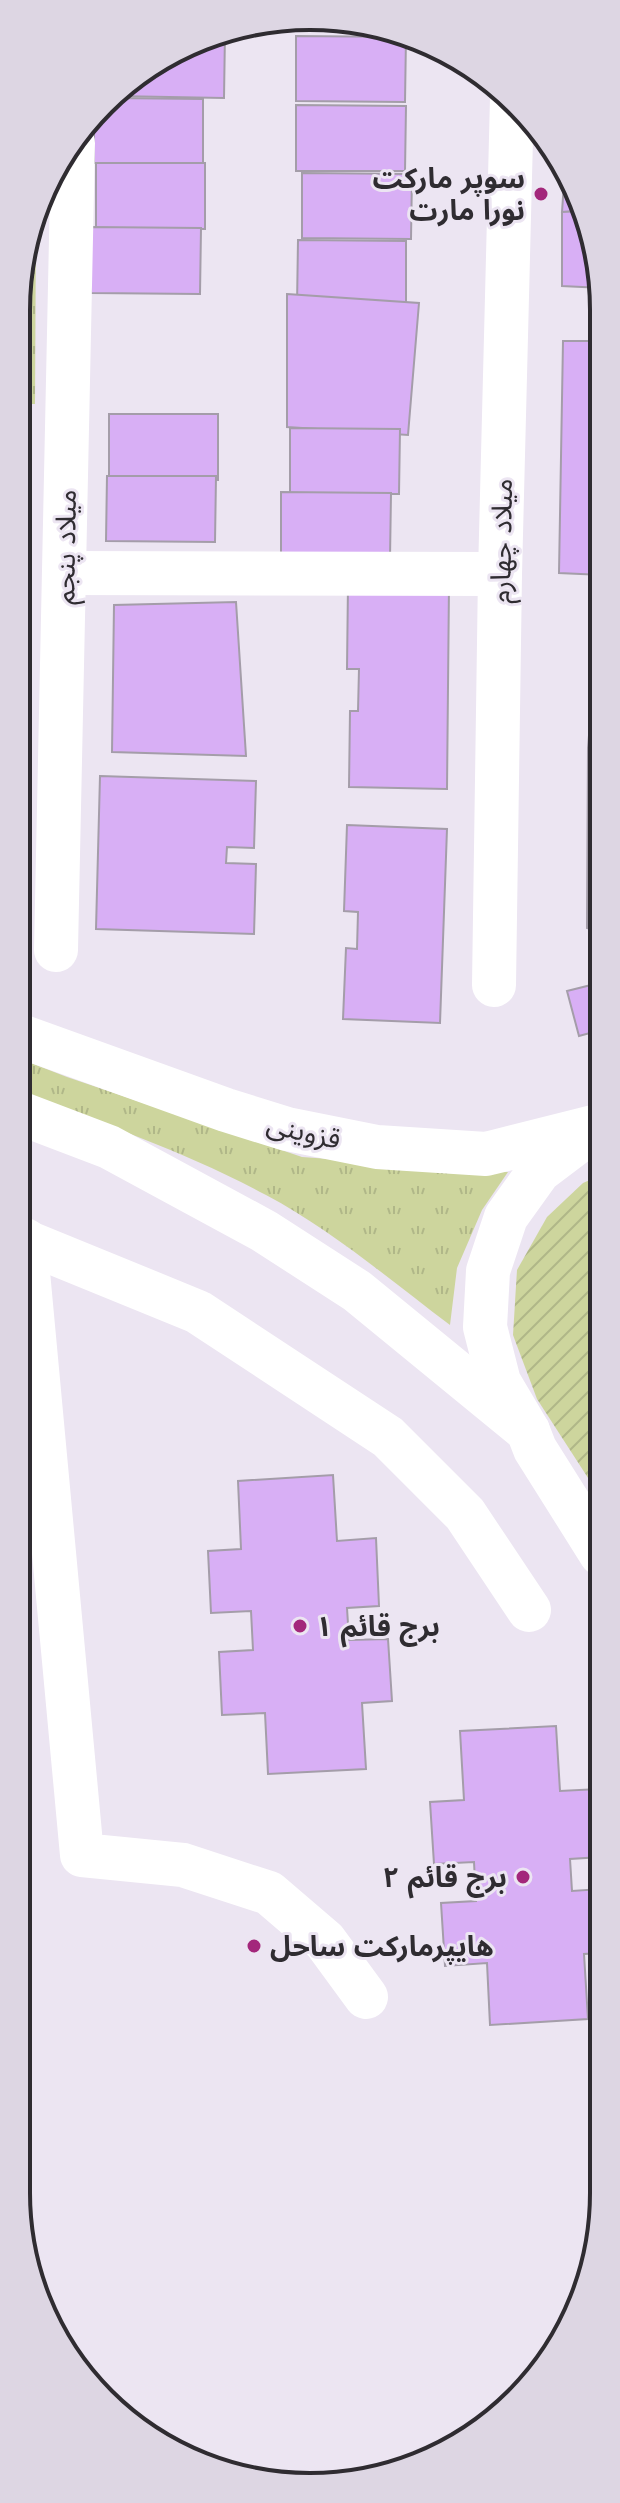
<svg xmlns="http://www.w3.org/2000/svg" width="620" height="2503" viewBox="0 0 620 2503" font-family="Jost,'Noto Sans Arabic',sans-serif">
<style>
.park{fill:url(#park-tufts)}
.garden{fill:url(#garden-furrows)}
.building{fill:#d8aff5;stroke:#a49da9;stroke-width:2}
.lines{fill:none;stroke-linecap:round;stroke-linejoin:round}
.minor{stroke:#fff;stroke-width:44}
.tertiary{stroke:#fff;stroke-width:44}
.poi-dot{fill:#a3277b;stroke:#ece5f2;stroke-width:3}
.labels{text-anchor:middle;stroke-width:6;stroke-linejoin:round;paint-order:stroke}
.poi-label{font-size:28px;font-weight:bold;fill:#2f2c31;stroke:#ece5f2;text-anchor:end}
.street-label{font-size:28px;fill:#2f2c31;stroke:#ece5f2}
.rim{fill:none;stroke:#2f2c31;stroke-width:4}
</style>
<defs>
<pattern id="park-tufts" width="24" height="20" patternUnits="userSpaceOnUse" patternTransform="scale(2)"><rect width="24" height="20" fill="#cdd59d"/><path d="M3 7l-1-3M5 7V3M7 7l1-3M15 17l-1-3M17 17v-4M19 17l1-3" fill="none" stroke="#b0b788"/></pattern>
<pattern id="garden-furrows" width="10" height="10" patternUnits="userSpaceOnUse" patternTransform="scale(2)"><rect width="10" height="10" fill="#cdd59d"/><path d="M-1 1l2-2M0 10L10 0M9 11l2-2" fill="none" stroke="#b0b788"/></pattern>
</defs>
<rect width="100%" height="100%" fill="#ece5f2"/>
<g class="park">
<path d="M36,219l-1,185h-17l1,-133z"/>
<path d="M18,1058l49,19 235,80 206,15 -26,38 -25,58 -7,57c-60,-45 -118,-95 -184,-130 -80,-43 -164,-72 -249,-102z"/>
</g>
<path class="garden" d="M601,1175v323l-64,-99 -24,-64 4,-65 30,-53 36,-34z"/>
<g class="building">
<path d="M221,32h4l-1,66 -110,-2 17,-20z"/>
<path d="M296,36l110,1 -1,65 -109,-1z"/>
<path d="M113,98l90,1v65l-109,-1v-44z"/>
<path d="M296,105l110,1 -1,65h-109z"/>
<path d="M96,163h109v66l-109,-1z"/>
<path d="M565,168l9,12 9,31 -21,1z"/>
<path d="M302,173l110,1 -1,65 -109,-1z"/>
<path d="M583,211l19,61v16l-40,-2v-74z"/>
<path d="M91,227l110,1 -1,66 -109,-1z"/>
<path d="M298,240l108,1v66l-109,-1z"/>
<path d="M287,294l132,9 -11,132 -121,-8z"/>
<path d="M563,341h39v234l-43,-2z"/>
<path d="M109,414h109v66l-109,-1z"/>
<path d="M290,428l110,1 -1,65h-109z"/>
<path d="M107,476h109l-1,66 -109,-1z"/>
<path d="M281,492l110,1 -1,65 -109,-1z"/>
<path d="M348,584l101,1 -2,204 -98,-2 1,-76h8l1,-42h-12z"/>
<path d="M600,594h2l-1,338 -14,-4 1,-180z"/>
<path d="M236,602l10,154 -134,-4 2,-147z"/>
<path d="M100,776l156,5 -2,67 -27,-1 -1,16 30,1 -2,70 -158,-5z"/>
<path d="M347,825l100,4 -7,194 -97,-4 3,-71 11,1 1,-37 -14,-1z"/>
<path d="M599,983l2,9v38l-22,6 -12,-45z"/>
<path d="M333,1475l4,66 39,-3 3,68 -32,2 2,32 39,-1 4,62 -30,2 4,66 -98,5 -3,-61 -43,2 -3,-63 34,-2 -2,-39 -40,2 -3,-62 33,-2 -3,-68z"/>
<path d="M556,1726l4,65 38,-2 3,68 -31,2 2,32 29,-2v64l-17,1 4,65 -98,6 -3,-62 -42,3 -4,-63 35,-2 -2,-39 -40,2 -4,-62 34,-2 -4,-69z"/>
</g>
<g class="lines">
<g class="minor">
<path d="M65,573l435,1"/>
<path d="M56,950l17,-807"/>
<path d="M494,985l6,-411 12,-476"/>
<path d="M17,1238l181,74 190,125 77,77 64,96"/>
<path d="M25,1240l57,615 101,10 86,28 56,48 41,56"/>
</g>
<g class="tertiary">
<path d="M18,1035l208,75 61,19 90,18 109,7 115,-29"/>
<path d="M17,1112l92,35 155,84 93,60 171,140"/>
<path d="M584,1137l-45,34 -33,46 -18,54 -3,56 14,55 29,49 7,18 66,105"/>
</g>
</g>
<g class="poi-dot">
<circle cx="541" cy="194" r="8"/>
<circle cx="300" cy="1626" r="8"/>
<circle cx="523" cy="1877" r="8"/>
<circle cx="254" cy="1946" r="8"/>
</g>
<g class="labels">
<g class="poi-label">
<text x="525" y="188">سوپر مارکت<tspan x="525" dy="32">نورا مارت</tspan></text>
<text x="316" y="1636" text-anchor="start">برج قائم ۱</text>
<text x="507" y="1887">برج قائم ۲</text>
<text x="270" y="1956" text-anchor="start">هایپرمارکت ساحل</text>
</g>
<g class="street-label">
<text transform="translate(501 541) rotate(-89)" y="10">میلاد چهارم</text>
<text transform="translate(65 547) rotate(-89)" y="10">میلاد پنجم</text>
<text transform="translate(304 1131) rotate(13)" y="10">قزوینی</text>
</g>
</g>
<path d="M0 0H620V2503H0ZM310 30H310A280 280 0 0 1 590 310V2193A280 280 0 0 1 310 2473H310A280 280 0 0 1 30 2193V310A280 280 0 0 1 310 30Z" fill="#ddd6e3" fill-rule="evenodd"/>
<path class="rim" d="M310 30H310A280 280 0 0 1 590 310V2193A280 280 0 0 1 310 2473H310A280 280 0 0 1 30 2193V310A280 280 0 0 1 310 30Z"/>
</svg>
